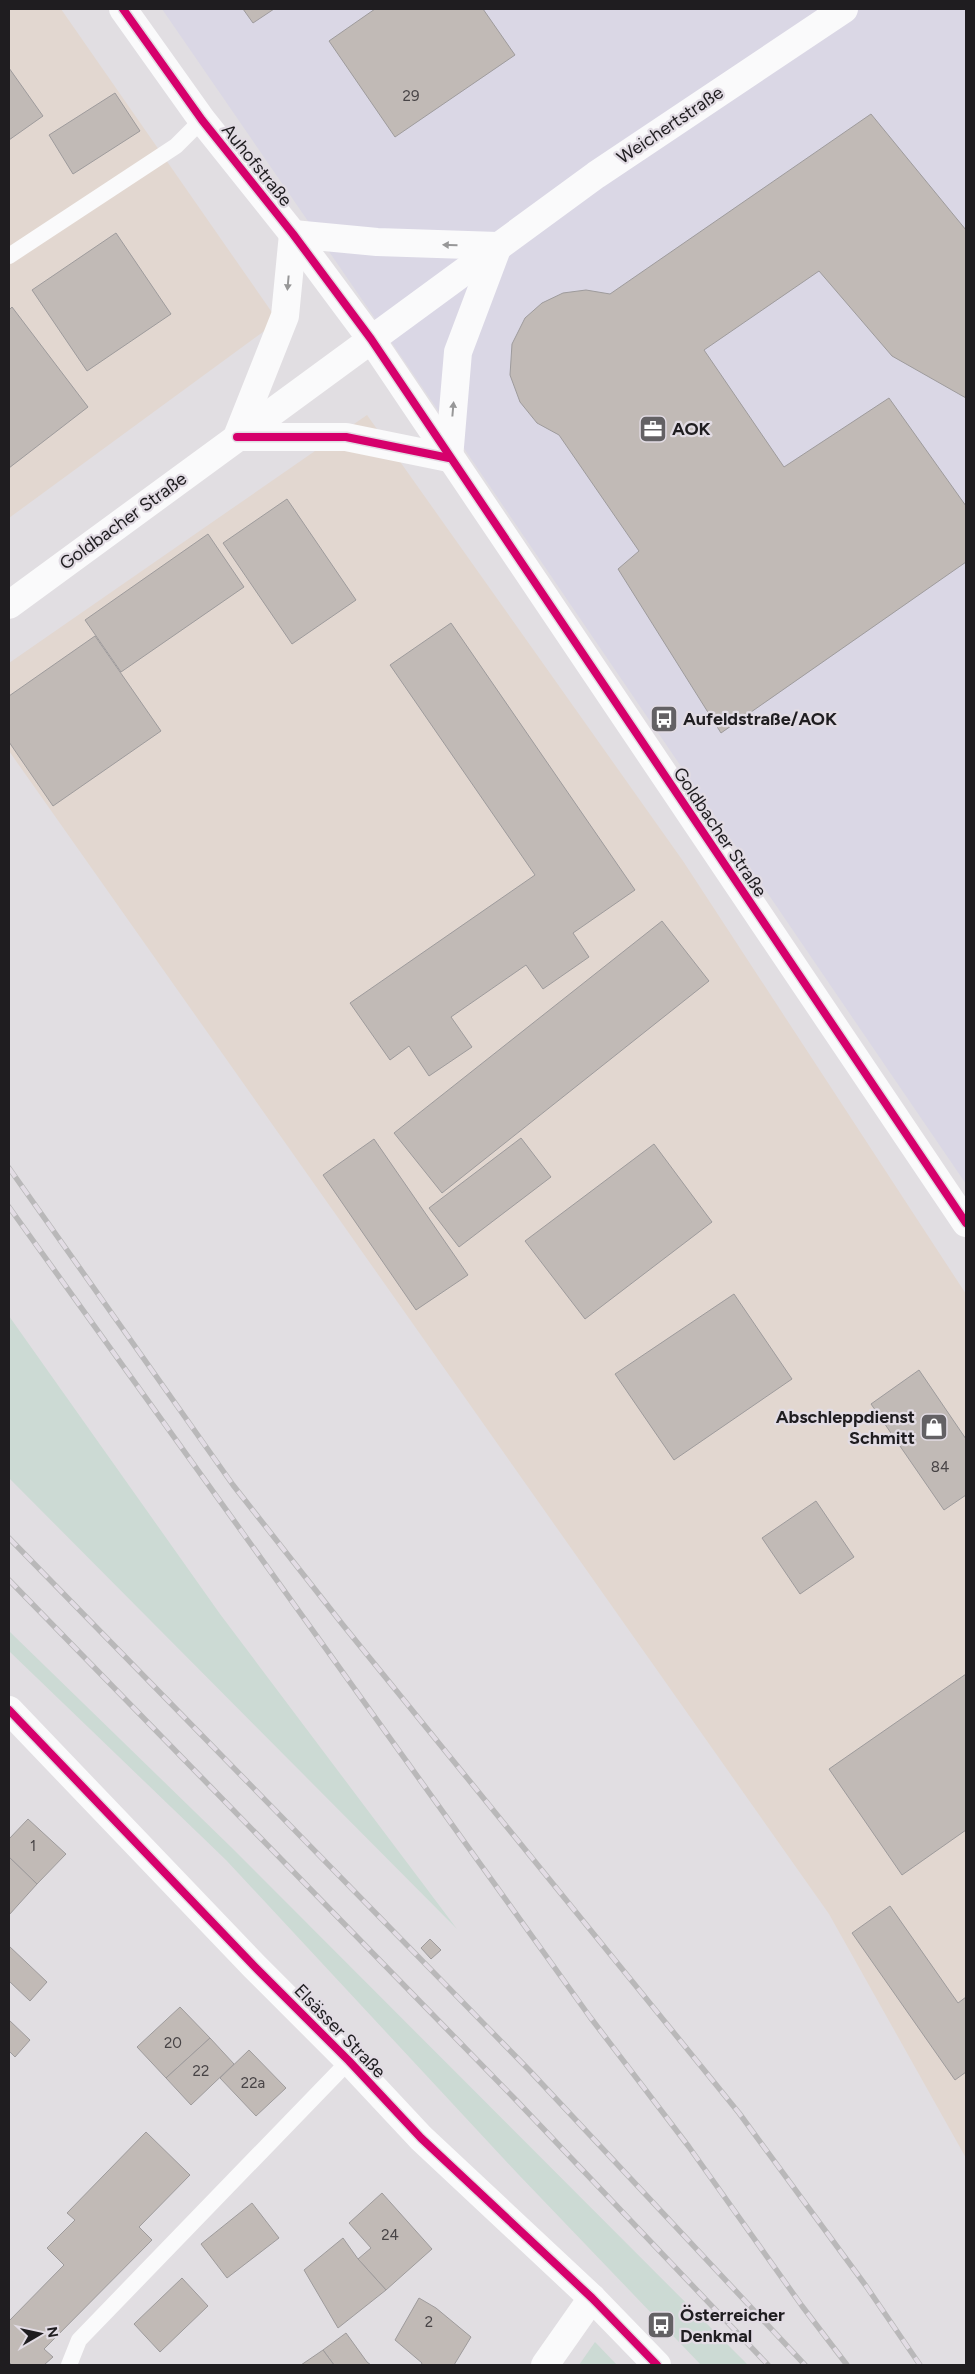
<svg xmlns="http://www.w3.org/2000/svg" width="975" height="2374" viewBox="0 0 975 2374" font-family="Figtree,sans-serif">
<style>
.commercial{fill:#e2d7d0}
.industrial{fill:#dad7e5}
.green{fill:#ccdad4}
.building{fill:#c1bab6;stroke:#9e9b9c}
.lines{fill:none;stroke-linecap:round;stroke-linejoin:round}
.lane{stroke:#fafafb;stroke-width:16}
.street{stroke:#fafafb;stroke-width:28}
.secondary{stroke:#fafafb;stroke-width:28}
.rail-casing{stroke:#b9b8b9;stroke-width:5.5}
.rail{stroke:#e2dce4;stroke-width:4;stroke-dasharray:11;stroke-linecap:butt}
.cycleway-casing{stroke:#e2dce4;stroke-width:11}
.cycleway{stroke:#d6006c;stroke-width:8}
.oneway{fill:#979798}
.labels{text-anchor:middle;stroke-width:4.5;stroke-linejoin:round;paint-order:stroke}
.number-label{font-size:15px;fill:#484446}
.street-label{font-size:18px;fill:#1f1d20;stroke:#e2dce4}
.poi-label{font-size:18px;font-weight:bold;fill:#1f1d20;stroke:#e2dce4;text-anchor:start}
</style>
<rect width="100%" height="100%" fill="#e1dee2"/>
<g class="commercial">
<path d="M9,9h52l217,312 -269,197z"/>
<path d="M367,415l316,446 283,433v864l-137,-244 -820,-1163v-88z"/>
</g>
<path class="industrial" d="M162,9h804v1175l-561,-822z"/>
<g class="green">
<path d="M9,1316l211,298 237,315 -448,-451z"/>
<path d="M9,1631l222,216 517,518h-47l-183,-191 -292,-314 -217,-209z"/>
<path d="M595,2342l22,23h-38z"/>
</g>
<g class="building">
<path d="M243,9h31l-21,14z"/>
<path d="M375,9h108l32,46 -120,82 -66,-96z"/>
<path d="M9,68l34,48 -34,24z"/>
<path d="M115,93l25,38 -67,43 -24,-39z"/>
<path d="M871,114l95,116v168l-74,-42 -73,-85 -115,79 80,117 105,-69 77,108v56l-245,171 -103,-164 21,-18 -80,-116 -22,-12 -17,-21 -10,-27 2,-31 13,-26 17,-15 21,-10 23,-3 24,4z"/>
<path d="M116,233l55,81 -84,57 -55,-81z"/>
<path d="M12,307l76,100 -79,61v-158z"/>
<path d="M287,499l69,101 -64,44 -69,-101z"/>
<path d="M208,534l36,53 -123,85 -36,-52z"/>
<path d="M451,623l184,267 -62,43 16,24 -46,32 -17,-24 -75,52 21,30 -43,29 -20,-30 -19,14 -40,-57 185,-128 -145,-210z"/>
<path d="M95,636l66,95 -108,75 -44,-64v-46z"/>
<path d="M662,921l47,60 -267,212 -48,-60z"/>
<path d="M521,1138l30,39 -92,70 -30,-39z"/>
<path d="M374,1139l94,136 -52,35 -93,-135z"/>
<path d="M654,1144l58,78 -127,97 -60,-78z"/>
<path d="M734,1294l58,85 -118,81 -59,-86z"/>
<path d="M919,1370l47,69v56l-22,15 -73,-106z"/>
<path d="M816,1501l38,56 -54,37 -38,-56z"/>
<path d="M966,1674v156l-64,45 -73,-106z"/>
<path d="M28,1819l38,35 -29,30 -28,-27v-18z"/>
<path d="M9,1857l28,27 -28,31z"/>
<path d="M890,1906l68,97 8,-6v75l-11,8 -103,-147z"/>
<path d="M430,1939l11,11 -10,9 -10,-11z"/>
<path d="M9,1946l38,36 -17,19 -21,-20z"/>
<path d="M180,2007l30,31 -44,40 -29,-31z"/>
<path d="M9,2020l21,20 -15,17 -6,-6z"/>
<path d="M210,2038l24,26 -43,41 -25,-27z"/>
<path d="M249,2050l37,38 -30,28 -36,-38z"/>
<path d="M146,2132l44,43 -51,52 13,13 -108,109 9,8 -9,8h-32l-3,-3v-41l55,-56 -17,-17 28,-28 -8,-7z"/>
<path d="M382,2193l50,56 -46,41 -28,-31 13,-11 -22,-25z"/>
<path d="M252,2203l27,35 -52,40 -26,-34z"/>
<path d="M343,2238l15,21 28,31 -48,38 -34,-58z"/>
<path d="M182,2278l26,28 -48,46 -26,-28z"/>
<path d="M419,2298l17,10 35,29 -17,28h-33l1,-2 -27,-23z"/>
<path d="M346,2333l21,29 4,3h-37l-11,-15z"/>
<path d="M323,2350l11,15h-33z"/>
</g>
<g class="lines">
<g class="lane">
<path d="M9,256l167,-110 26,-26"/>
<path d="M69,2365l10,-25 270,-279"/>
</g>
<g class="street">
<path d="M123,9l79,111 91,114 78,105 595,884"/>
<path d="M293,234l-8,82 -48,121h109l103,21"/>
<path d="M293,234l84,8 121,4 -40,106 -9,106"/>
<path d="M9,1710l246,257 94,94 72,77 171,160 65,67"/>
<path d="M545,2365l47,-67"/>
</g>
<path class="secondary" d="M9,605l587,-430 248,-166"/>
<g class="rail-casing">
<g id="rail">
<path d="M9,1168l224,317 110,140 396,488 127,173 54,79"/>
<path d="M9,1207l581,810 99,130 113,159 45,59"/>
<path d="M9,1538l521,533 275,294"/>
<path d="M9,1580l506,519 253,266"/>
</g>
</g>
<use href="#rail" class="rail"/>
<g class="cycleway-casing">
<g id="cycleway">
<path d="M123,9l79,111 91,114 78,105 595,884"/>
<path d="M237,437h109l103,21"/>
<path d="M9,1710l246,257 94,94 72,77 171,160 65,67"/>
</g>
</g>
<use href="#cycleway" class="cycleway"/>
</g>
<defs><path id="oneway-solid" d="M-6-.8H1V-3.2L6.5 0L1 3.2V.8H-6Z" transform="scale(1.25)"/></defs>
<g class="oneway">
<use href="#oneway-solid" transform="translate(450 245) rotate(-178)"/>
<use href="#oneway-solid" transform="translate(288 283) rotate(95)"/>
<use href="#oneway-solid" transform="translate(453 409) rotate(-85)"/>
</g>
<defs>
<g id="office-square" transform="scale(1.4375)"><rect x="-9" y="-9" width="18" height="18" rx="4" fill="#636164" stroke="#e2dce4"/><path d="M-6-3h4V-5.5h4V-3h4V5H-6ZM-1-4.5V-3h2v-1.5ZM-6 0V1H6V0Z" fill="#fff"/></g>
<g id="bus-square" transform="scale(1.4375)"><rect x="-9" y="-9" width="18" height="18" rx="4" fill="#636164" stroke="#e2dce4"/><path d="M-5-6H5V4H4V6H2V4H-2V6H-4V4H-5ZM-3.5-4V0h7V-4ZM-3.5 1.2v1.5H-2V1.2ZM2 1.2v1.5H3.5V1.2Z" fill="#fff"/></g>
<g id="shop-square" transform="scale(1.4375)"><rect x="-9" y="-9" width="18" height="18" rx="4" fill="#636164" stroke="#e2dce4"/><path d="M-5-2.5h2.3a2.7 3.5 0 0 1 5.4 0H5L5.5 6h-11ZM-1.5-2.5h3a1.5 2.3 0 0 0-3 0Z" fill="#fff"/></g>
</defs>
<g fill-rule="evenodd">
<use href="#office-square" x="653" y="429"/>
<use href="#bus-square" x="664" y="719"/>
<use href="#shop-square" x="934" y="1427"/>
<use href="#bus-square" x="661" y="2325"/>
</g>
<g class="labels">
<g class="number-label">
<text x="411" y="101">29</text>
<text x="940" y="1472">84</text>
<text x="33" y="1851">1</text>
<text x="173" y="2048">20</text>
<text x="201" y="2076">22</text>
<text x="253" y="2088">22a</text>
<text x="390" y="2240">24</text>
<text x="429" y="2327">2</text>
</g>
<g class="street-label">
<text transform="translate(670 125) rotate(-34)" y="6">Weichertstraße</text>
<text transform="translate(257 165) rotate(51)" y="6">Auhofstraße</text>
<text transform="translate(123 521) rotate(-36)" y="6">Goldbacher Straße</text>
<text transform="translate(720 832) rotate(56)" y="6">Goldbacher Straße</text>
<text transform="translate(340 2031) rotate(46)" y="6">Elsässer Straße</text>
</g>
<g class="poi-label">
<text x="672" y="435">AOK</text>
<text x="683" y="725">Aufeldstraße/AOK</text>
<text x="915" y="1423" text-anchor="end">Abschleppdienst<tspan x="915" dy="21">Schmitt</tspan></text>
<text x="680" y="2321">Österreicher<tspan x="680" dy="21">Denkmal</tspan></text>
</g>
</g>
<rect width="975" height="2374" fill="none" stroke="#1f1d20" stroke-width="20"/>
<g transform="translate(40 2334) rotate(81)" stroke="#e2dce4" stroke-width="4" paint-order="stroke">
<path d="M0-4L9 19L0 12L-9 19Z" fill="#1f1d20"/>
<text y="-8" font-size="14" font-weight="bold" text-anchor="middle" fill="#1f1d20">N</text>
</g>
</svg>
